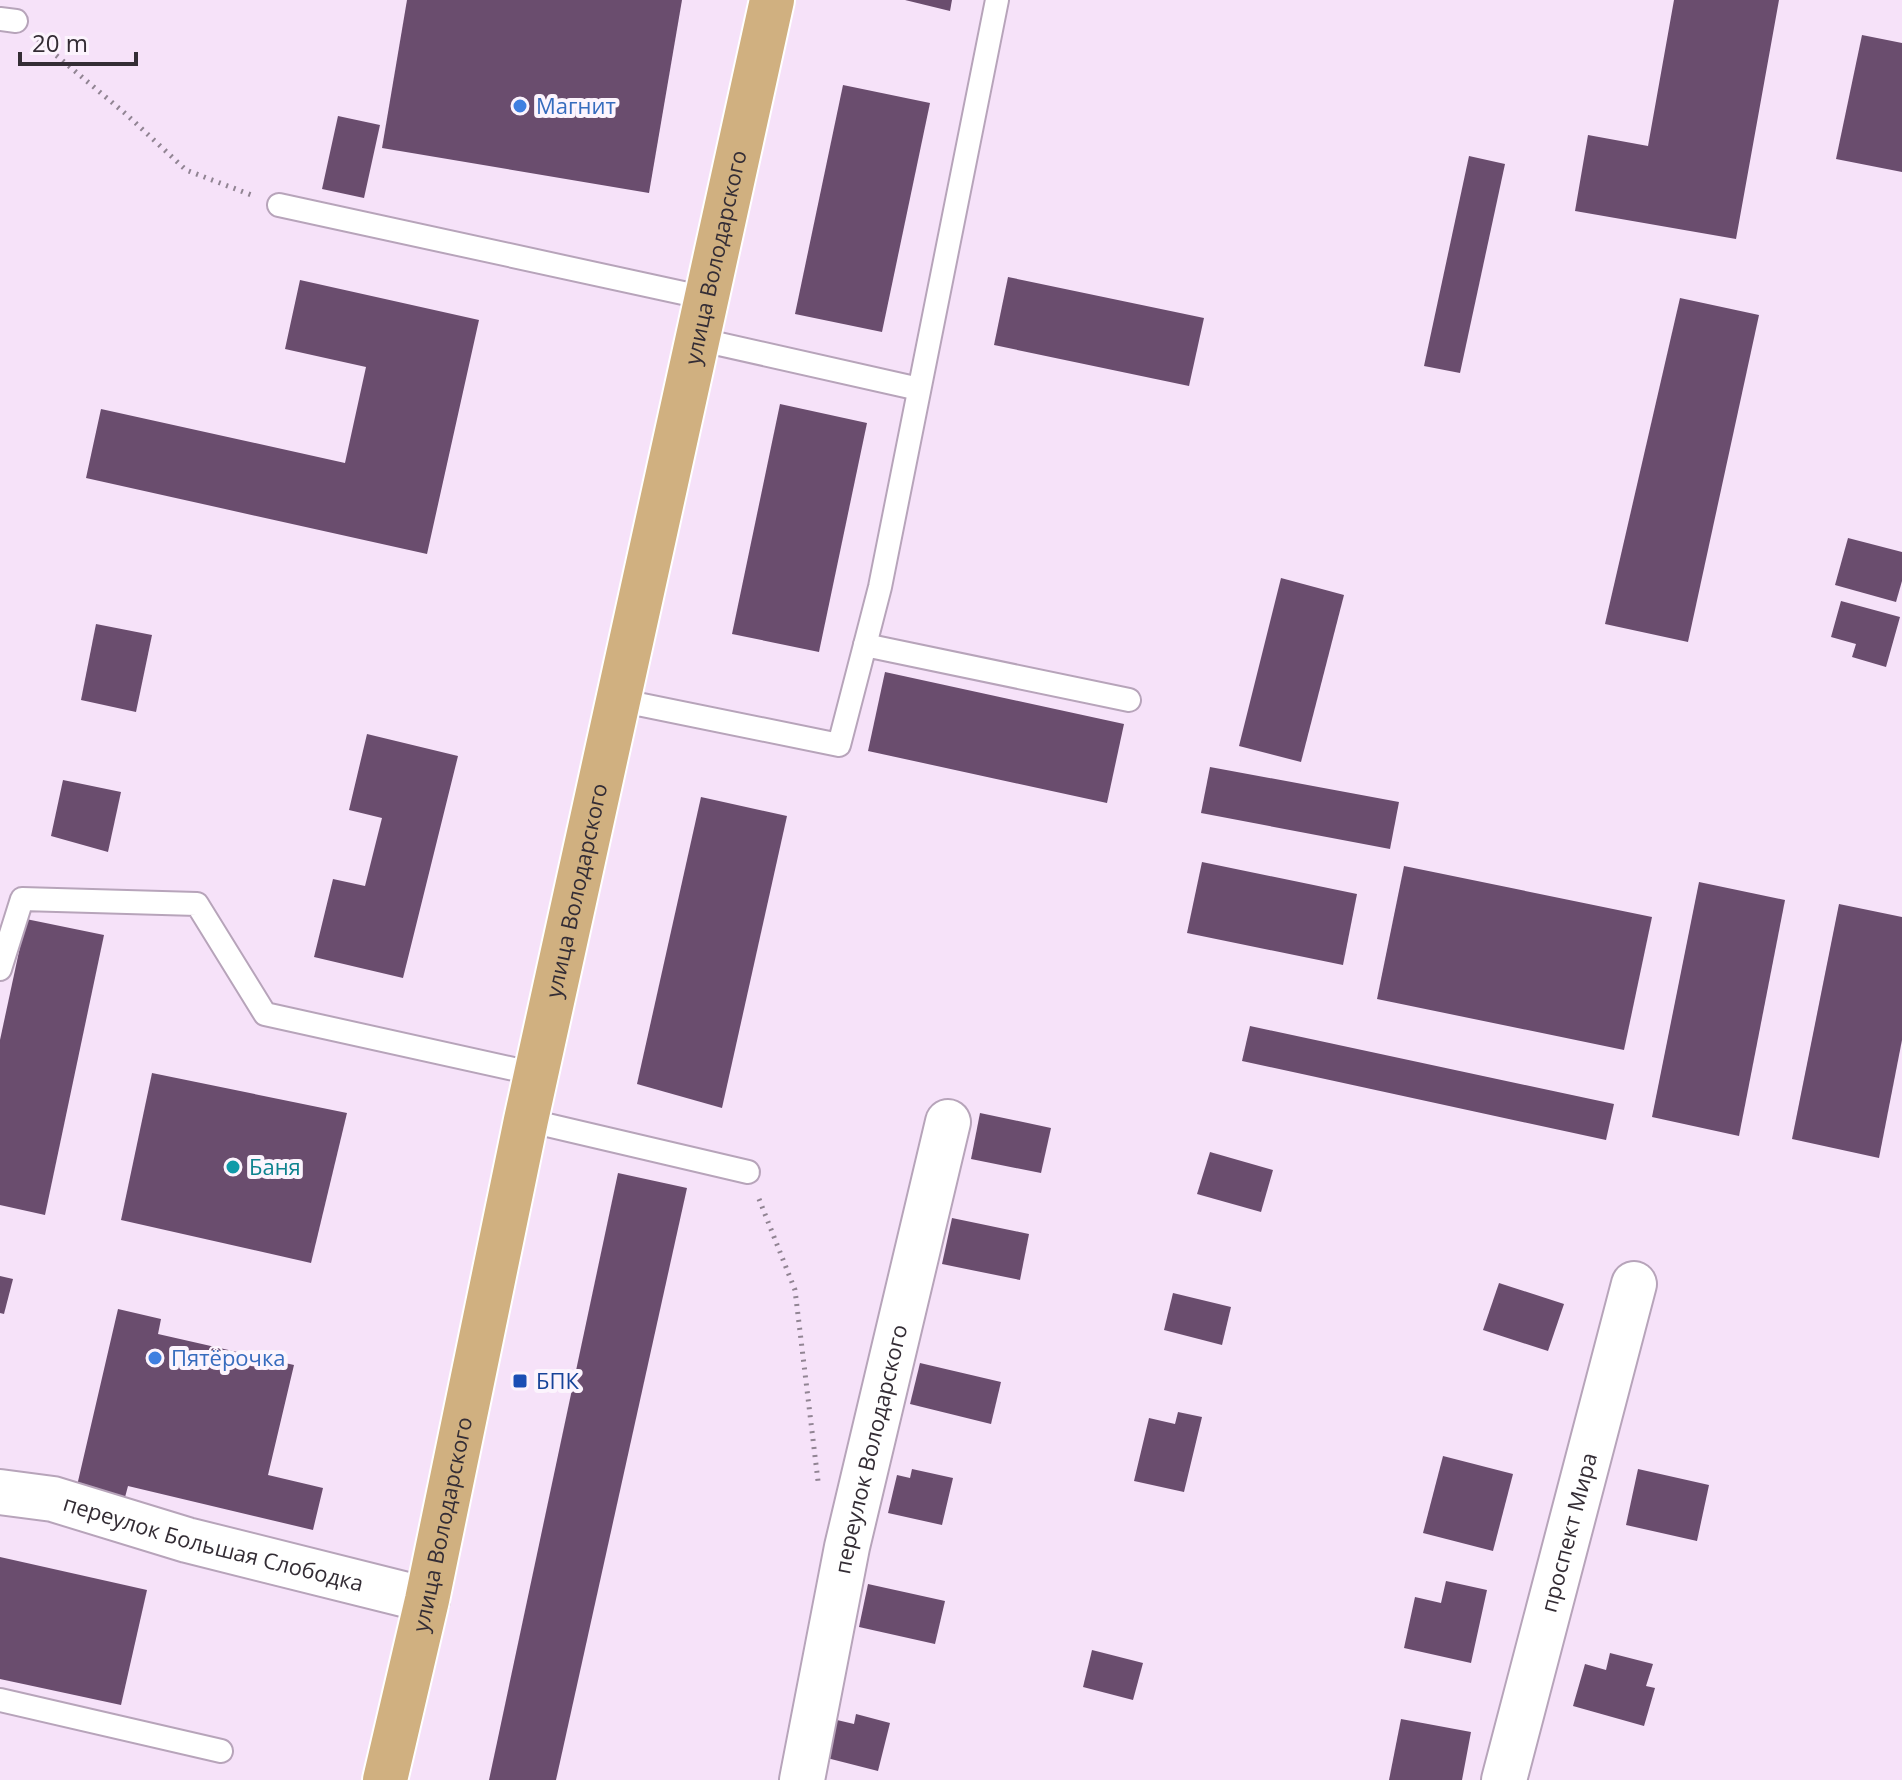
<svg xmlns="http://www.w3.org/2000/svg" width="1902" height="1780" viewBox="0 0 1902 1780" font-family="'Open Sans',sans-serif">
<style>
.building{fill:#6a4d6e}
.lines{fill:none;stroke-linecap:round;stroke-linejoin:round}
.lane-casing{stroke:#b7a4ba;stroke-width:26}
.street-casing{stroke:#b7a4ba;stroke-width:48}
.primary-casing{stroke:#fff;stroke-width:48}
.path{stroke:#918493;stroke-width:5;stroke-dasharray:2 6;stroke-linecap:butt}
.lane{stroke:#fff;stroke-width:22}
.street{stroke:#fff;stroke-width:44}
.primary{stroke:#d0b080;stroke-width:44}
.shop-dot{fill:#3f7fe0;stroke:#fcf4fd;stroke-width:3}
.culture-dot{fill:#0f9aa8;stroke:#fcf4fd;stroke-width:3}
.transit-dot{fill:#1a4fb4;stroke:#fcf4fd;stroke-width:3}
.labels{text-anchor:middle;stroke-width:8;stroke-linejoin:round;paint-order:stroke}
.shop-label{font-size:22px;fill:#366cbe;stroke:#fcf4fd;text-anchor:start}
.street-label{font-size:22px;fill:#342d35;stroke:#fcf4fd}
.culture-label{font-size:22px;fill:#0d838f;stroke:#fcf4fd;text-anchor:start}
.transit-label{font-size:22px;fill:#164399;stroke:#fcf4fd;text-anchor:start}
</style>
<rect width="100%" height="100%" fill="#f6e2f9"/>
<g class="building">
<path d="M407,0h275l-33,193 -267,-45z"/>
<path d="M905,0h47l-2,11z"/>
<path d="M1674,0h105l-43,239 -161,-28 13,-76 60,11z"/>
<path d="M1862,35l40,8v129l-66,-13z"/>
<path d="M843,85l87,18 -48,229 -87,-18z"/>
<path d="M338,116l42,9 -16,73 -42,-9z"/>
<path d="M1469,156l36,8 -45,209 -36,-7z"/>
<path d="M1008,277l196,41 -15,68 -195,-41z"/>
<path d="M300,280l179,40 -52,234 -341,-76 15,-69 244,54 21,-96 -81,-18z"/>
<path d="M1680,298l79,17 -71,327 -83,-18z"/>
<path d="M780,404l87,19 -48,229 -87,-18z"/>
<path d="M1848,538l54,14v29l-6,21 -61,-17z"/>
<path d="M1281,578l63,17 -43,167 -62,-16z"/>
<path d="M1841,601l59,16 -14,50 -34,-10 4,-13 -25,-7z"/>
<path d="M96,624l56,11 -16,77 -55,-12z"/>
<path d="M885,672l239,52 -17,79 -239,-52z"/>
<path d="M367,734l91,22 -55,222 -89,-21 19,-78 32,7 17,-68 -33,-8z"/>
<path d="M1210,767l189,35 -9,47 -189,-36z"/>
<path d="M63,780l58,12 -13,60 -57,-16z"/>
<path d="M701,797l86,19 -65,292 -85,-24z"/>
<path d="M1202,862l155,32 -14,71 -156,-32z"/>
<path d="M1404,866l248,51 -28,133 -247,-51z"/>
<path d="M1699,882l86,18 -46,236 -87,-19z"/>
<path d="M1839,904l63,13v123l-23,118 -87,-19z"/>
<path d="M26,919l78,16 -59,280 -45,-10v-165z"/>
<path d="M1250,1026l364,78 -8,36 -364,-79z"/>
<path d="M152,1073l195,40 -36,150 -190,-43z"/>
<path d="M980,1113l71,15 -10,45 -70,-14z"/>
<path d="M1210,1152l63,18 -12,42 -64,-18z"/>
<path d="M618,1173l69,15 -131,592h-67z"/>
<path d="M952,1218l77,16 -9,46 -78,-16z"/>
<path d="M0,1276l13,3 -9,35 -4,-1z"/>
<path d="M1499,1283l65,21 -16,47 -65,-21z"/>
<path d="M1173,1293l58,14 -9,38 -58,-15z"/>
<path d="M118,1309l43,10 -3,15 136,31 -26,110 55,13 -10,42 -185,-44 -4,15 -48,-11z"/>
<path d="M920,1363l81,19 -10,42 -81,-20z"/>
<path d="M1178,1412l24,5 -18,75 -50,-11 15,-63 26,6z"/>
<path d="M1443,1456l70,18 -20,77 -70,-18z"/>
<path d="M912,1469l41,9 -11,47 -54,-12 9,-38 13,3z"/>
<path d="M1638,1469l71,16 -12,56 -71,-16z"/>
<path d="M0,1557l147,33 -26,115 -121,-26z"/>
<path d="M1446,1581l41,9 -16,73 -67,-15 11,-51 26,6z"/>
<path d="M868,1584l77,17 -10,43 -76,-17z"/>
<path d="M1092,1650l51,13 -10,37 -50,-13z"/>
<path d="M1610,1653l43,11 -7,22 9,2 -11,38 -71,-20 12,-42 21,6z"/>
<path d="M856,1714l34,9 -12,48 -51,-13 10,-38 17,4z"/>
<path d="M1401,1719l70,13 -9,48h-73z"/>
</g>
<g class="lines">
<g class="lane-casing">
<g id="lane">
<path d="M0,19l16,2"/>
<path d="M279,205l427,93"/>
<path d="M697,339l222,50"/>
<path d="M865,645l15,-58 117,-587"/>
<path d="M618,700l221,45 26,-100 264,55"/>
<path d="M0,969l22,-70 175,5 68,110 271,60"/>
<path d="M526,1120l222,52"/>
<path d="M0,1700l221,51"/>
</g>
</g>
<g class="street-casing">
<g id="street">
<path id="s1" d="M0,1492l53,7 134,41 240,60"/>
<path id="s2" d="M802,1780l45,-233 101,-425"/>
<path id="s3" d="M1504,1780l130,-496"/>
</g>
</g>
<g class="primary-casing">
<g id="primary">
<path id="s4" d="M385,1780l42,-180 99,-480 246,-1120"/>
</g>
</g>
<g class="path">
<path d="M38,40l89,75 59,55 68,26"/>
<path d="M759,1199l36,91 23,191"/>
</g>
<use href="#lane" class="lane"/>
<use href="#street" class="street"/>
<use href="#primary" class="primary"/>
</g>
<g class="shop-dot">
<circle cx="520" cy="106" r="8"/>
<circle cx="155" cy="1358" r="8"/>
</g>
<circle class="culture-dot" cx="233" cy="1167" r="8"/>
<rect class="transit-dot" x="512" y="1373" width="16" height="16" rx="4"/>
<g class="labels">
<g class="shop-label">
<text x="536" y="114">Магнит</text>
<text x="171" y="1366">Пятёрочка</text>
</g>
<g class="street-label">
<text dy="8" stroke="none"><textPath href="#s4" startOffset="1558">улица Володарского</textPath></text>
<text dy="8" stroke="none"><textPath href="#s4" startOffset="910">улица Володарского</textPath></text>
<text dy="8" stroke="none"><textPath href="#s2" startOffset="338">переулок Володарского</textPath></text>
<text dy="8" stroke="none"><textPath href="#s4" startOffset="262">улица Володарского</textPath></text>
<text dy="8" stroke="none"><textPath href="#s3" startOffset="256">проспект Мира</textPath></text>
<text dy="8" stroke="none"><textPath href="#s1" startOffset="220">переулок Большая Слободка</textPath></text>
</g>
<g class="culture-label">
<text x="249" y="1175">Баня</text>
</g>
<g class="transit-label">
<text x="536" y="1389">БПК</text>
</g>
</g>
<path d="M20 52v12h116v-12" fill="none" stroke="#342d35" stroke-width="4"/>
<text x="32" y="52" font-size="24" fill="#342d35" stroke="#fcf4fd" stroke-width="6" paint-order="stroke">20 m</text>
</svg>
